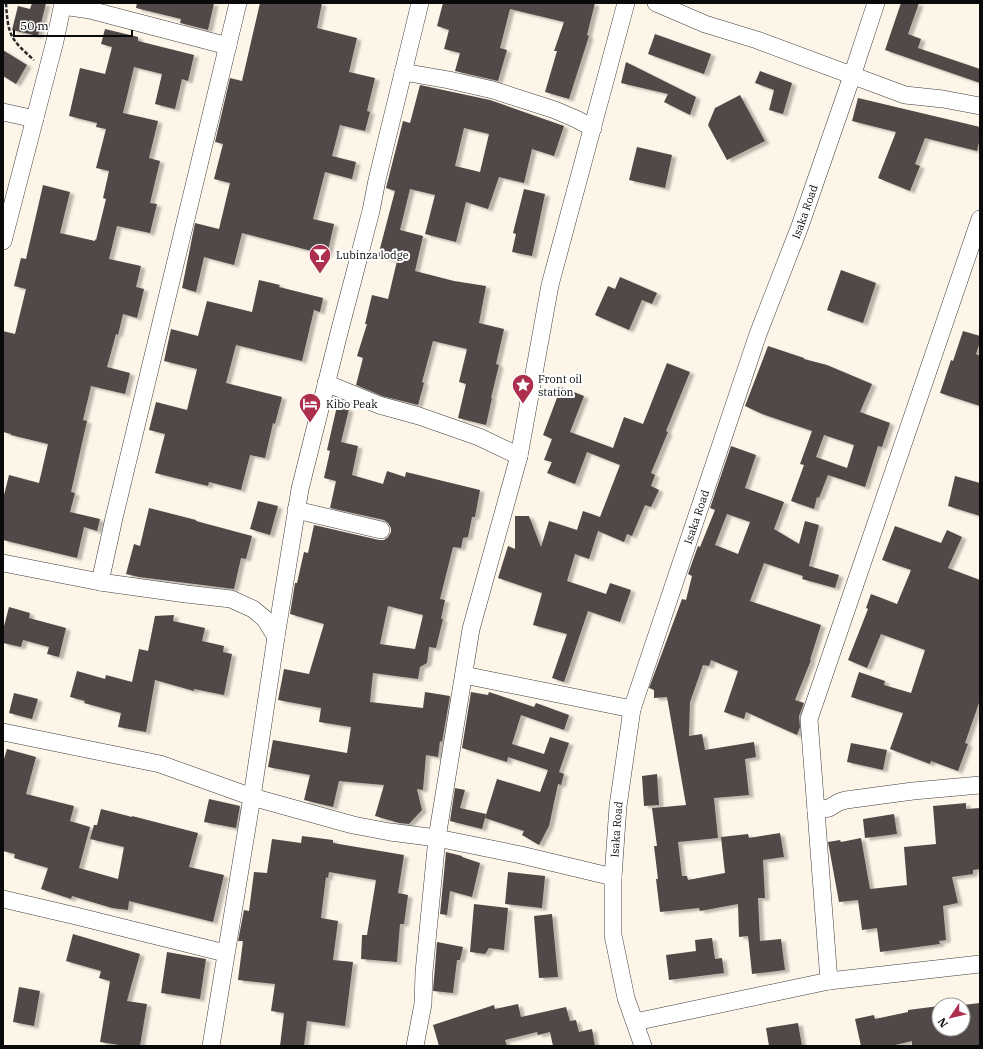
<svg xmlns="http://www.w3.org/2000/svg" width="983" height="1049" viewBox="0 0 983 1049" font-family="'IBM Plex Serif',serif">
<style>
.building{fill:#514947;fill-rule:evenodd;filter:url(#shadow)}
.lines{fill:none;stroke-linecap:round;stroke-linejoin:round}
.minor-casing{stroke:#3d3d3d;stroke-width:18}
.path{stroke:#2c2c2c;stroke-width:2.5;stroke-dasharray:4 2;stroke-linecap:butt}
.minor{stroke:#fff;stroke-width:17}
.labels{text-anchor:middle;stroke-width:4;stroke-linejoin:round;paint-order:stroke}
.street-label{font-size:11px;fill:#0a0a0a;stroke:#fff}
.poi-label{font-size:11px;fill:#0a0a0a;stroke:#fff;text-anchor:start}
</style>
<defs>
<filter id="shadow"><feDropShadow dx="4.5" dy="2.5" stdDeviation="1" flood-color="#0004"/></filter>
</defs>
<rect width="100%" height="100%" fill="#fdf5e8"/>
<g class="building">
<path d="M32,3h14l-8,33 -26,-6 6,-24 12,3z"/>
<path d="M137,3h77l-6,27 -28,-7 1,-4 -45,-11z"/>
<path d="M260,3h62l-5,25 40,10 -8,34 26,6 -8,33 3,1 -5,19 -25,-6 -8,31 24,6 -4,17 -27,-7 -12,47 21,5 -7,31 -85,-22 -8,32 -30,-8 -8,35 -14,-4 13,-65 24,6 11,-46 -16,-4 9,-35 -8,-2 15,-64 12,3z"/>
<path d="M443,3h152l-8,32 2,1 -20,63 -24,-7 12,-41h-3l10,-29 -54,-13 -10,39 7,2 -9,31 -43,-10 5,-18 -16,-4 5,-19 -12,-4z"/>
<path d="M901,3h18l-11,31 13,5 -3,9 62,21v14l-95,-33z"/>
<path d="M105,29l33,8v4l56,14 -6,26 -6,-2 -7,30 -20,-5 7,-30 -28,-7 -11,46 35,8 -9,37 11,3 -10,42 7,1 -7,29 -33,-7 -8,33 32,7 -5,21 8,2 -7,29 -14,-4 -5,21 -2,-1 -9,33 23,6 -5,21 -34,-8 -8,34 4,1 -16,71 4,1 -5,19 30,7 -3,12 -13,-4 -7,31 -74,-18v-41l6,-24 30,8 9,-39 -37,-9v-1l-8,-2v-101l12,3 11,-45 -12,-3 7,-28 5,1 17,-74 27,7 -10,41 35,8v-2l1,1 10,-41 -3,-1 6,-27 -13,-3 10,-39 -10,-2 1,-4 -28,-7 11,-48 25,6 7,-27 -11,-3z"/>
<path d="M655,34l56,20 -7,20 -56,-20z"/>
<path d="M3,50l24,15 -11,19 -13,-8z"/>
<path d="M626,62l70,35 -6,18 -26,-13 4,-8 -47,-11z"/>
<path d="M760,71l32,12 -9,31 -14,-4 5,-20 -19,-7z"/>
<path d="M420,85l70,15 74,26 -10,30 -22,-7 -8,34 -25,-6 -11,32 -22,-7 -10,40 -31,-8 10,-39 -25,-6 -10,41 23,6 -8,35 39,10 32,5 -7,37 25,6 -8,35 3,1 -8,33h1l-6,27 -28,-7 8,-34 -7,-2 8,-33 -34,-8 -11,41 2,1 -6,22 -36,-9 -26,-11 7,-27 -6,-2 10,-32h-2l7,-29 16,4 9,-38 -19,-5 17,-65 -9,-3 17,-67 7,2zM464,128l25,6 -9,38 -25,-6z"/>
<path d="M740,95l25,46 -38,19 -19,-35 7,-17z"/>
<path d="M858,98l122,29v11l-3,13 -52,-13 -10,26 5,2 -10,25 -32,-13 18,-46 -44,-11z"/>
<path d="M637,147l35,8 -7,33 -36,-8z"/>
<path d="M524,189l21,5 -13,62 -20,-4 4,-18 -3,-1z"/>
<path d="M841,270l35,13 -13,40 -36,-13z"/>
<path d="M620,277l37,16 -5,11 -10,-4 -13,30 -34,-15 13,-29 7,3z"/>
<path d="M259,280l21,5 -1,2 44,11 -3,14 -6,-2 -12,51 -66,-16 -10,38 56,14 -7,27 -2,-1 -8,35 -15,-3 -9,35 -32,-8 -1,4 -53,-13 10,-39 -16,-4 7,-28 31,8 10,-41 -33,-8 7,-32 27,7 9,-35 45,11z"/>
<path d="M963,331l17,5v6l-4,12 4,2v50l-40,-13 11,-33 2,1z"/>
<path d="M768,346l36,12v1l23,6 45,19 -12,28 30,11 -8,24 -4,-1 -13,41 -37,-12 -9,23 -2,-1 -3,12 -23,-8 13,-36 -4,-1 12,-33 -50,-17 -17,-8zM824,435l30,10 -7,23 -31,-11z"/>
<path d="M667,363l23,9 -24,59 2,1 -17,41 4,2 -4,11 8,4 -8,17 -6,-2 -13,31 -5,-2 -3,8 -26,-11 -9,28 -14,-5 -8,27 39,13 4,-11 21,7 -11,32 -32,-11 -24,71 -12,-4 15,-44 -34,-9 9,-32 -44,-15 10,-32 7,3v-33h14l12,31 8,-26 28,9 6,-19 17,6 20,-52 -33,-13 -12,32 -28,-11 5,-11 -8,-2 8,-21 -9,-4 18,-48 23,9 -14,36 43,16 11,-31 19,7z"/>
<path d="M337,406l12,3 -8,33 17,4 -6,29 31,9 4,-13 18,6 1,-5 74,18 -5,27h-3l-4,20 -5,1 -2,10 -8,-1 -13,52 5,1 -4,19h2l-7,29 -7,-1 -2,16 -7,4 -2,12 -45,-6 -3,29 53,6 2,-16 25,4 -8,46 -2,-1 -2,16 -12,-2 -3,35 -6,-1 5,21 -13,14 -10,-1 -24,-7 9,-31 -45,-4 -6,26 -29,-7 6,-25 -42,-8 5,-27 74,13 4,-26 -32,-5 2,-14 -43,-8 6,-31 25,5 15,-50 -34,-10 5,-31h2l7,-31 4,1 6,-28 65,15h5l4,-3 3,-5v-4l-3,-5 -4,-3 -54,-12 6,-27 -12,-3 6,-27 -3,-1zM388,606l35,9 -8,34 -35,-5z"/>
<path d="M731,446l25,9 -11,33 39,14 -10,27 25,15 6,-23 14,4 -10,41 30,9 -4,13 -33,-9 1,-3 -39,-13 -14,38 71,24 -11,35h1l-16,40 9,3 -5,13 1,11 -3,8 -51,-23 -2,7 -20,-7 14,-41 -27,-11 -2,6 -6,-1 -13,37 -1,34 13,-2 3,16 49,-8 2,15 -11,2 4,36 -35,3 4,40 -40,4 4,34h5l1,4 37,-7 -4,-36 27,-3 1,4 31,-5 4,24 -21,3 2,38h-7l2,43 21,-2 4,31 -33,4 -4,-38 -9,1 -1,-33 -38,7 -1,-3 -39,4 -4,-33h2l-4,-33h3l-5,-38 34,-3 -19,-108 -13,1v-8l-5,-2 33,-89 4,1 6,-24 -4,-2 10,-28 2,1 15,-37 -5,-2zM727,514l23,8 -12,32 -23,-9z"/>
<path d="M955,476l25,7v33l-32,-10z"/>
<path d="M258,501l20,5 -8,29 -20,-6z"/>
<path d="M149,508l47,12v1l56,15 -6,23 -5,-1 -7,31 -95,-12 -13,-3 8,-30 6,2z"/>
<path d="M895,526l46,17 6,-13 15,7 -14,31 32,12v120l-15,43 3,1 -10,27 -27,-10 -1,3 -40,-15 13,-36 -52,-16 8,-25 26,9 -1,4 27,8 14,-43 -44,-16 -14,34 -19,-8 20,-51 -2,-1 5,-14 26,10 14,-34 -29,-10z"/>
<path d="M9,607l21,6 -1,5 37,10 -7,29 -12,-3 2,-7 -26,-7 -2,7 -18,-4v-13z"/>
<path d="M174,615l-1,6 32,7 -3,13 22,5 -1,6 9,2 -8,41 -30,-6v2l-39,-11 -9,52 -28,-5 3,-14 -37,-10 1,-2 -15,-4 7,-26 28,8 1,-4 26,7 7,-33 9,2 7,-35z"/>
<path d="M471,692l17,3 1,-3 45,15 2,-4 33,12 -5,15 -43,-15 -9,29 32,10 6,-17 19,6 -10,29 5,2 -3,11 -3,-1 -9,42 -10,19 -17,-10 2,-4 -39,-13 12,-39 43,13 8,-22 -40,-13 -1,5 -45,-14z"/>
<path d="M14,693l24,6 -6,20 -23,-6z"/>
<path d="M851,743l36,7 -4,20 -36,-8z"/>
<path d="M7,749l29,8 -10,37 48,12 -4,15 20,6 -11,41 39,11 6,-32 -34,-8 4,-14h3l4,-16 31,8v-1l66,17 -9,34 35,8 -11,47 -84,-21 -1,9 -16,-2 -40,-12 -1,3 -30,-10 7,-21 -34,-10 1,-4 -12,-3v-89z"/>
<path d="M657,774l2,31 -15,1 -2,-30z"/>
<path d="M455,788l10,2 -5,18 26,6 -4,15 -32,-8z"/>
<path d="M209,799l31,7 -4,22 -32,-6z"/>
<path d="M966,803v6l14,-1v61l-7,1v4l-21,3 6,26 -15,3 3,34 -7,1 1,3 -60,8 -3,-24 -15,2 -4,-30 -19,2 -11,-60 12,-2 1,2 20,-4 9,51 37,-4 -3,-38 32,-3 -3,-38z"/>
<path d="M894,814l3,20 -32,4 -2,-19z"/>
<path d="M302,836l31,4v3l71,12 -6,38 10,2 -4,29h-4l-3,38 -36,-3 1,-24h5l9,-55 -47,-8 -1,6 -2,-1 -5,41 17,3 -5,39 20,2 -8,64 -38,-5 -3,25h-24l4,-33 -13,-2 4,-27 -37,-4 5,-39h-5l6,-31 5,1 5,-39 13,1 5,-34 29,4z"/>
<path d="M446,852l16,4v1l18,6 -8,34 -22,-6 -3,24 -7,-1z"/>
<path d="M508,872l37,4 -3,32 -37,-4z"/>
<path d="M474,904l34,4 -4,42 -15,-2 -4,6 -15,-2z"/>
<path d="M552,914l6,63 -19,1 -5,-62z"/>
<path d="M73,934l67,20 -13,47 20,3 -7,42h-14l-26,-4 10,-61 -11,-3 2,-7 -35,-10z"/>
<path d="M712,938l3,21 7,-1 2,15 -55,7 -3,-25 30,-4 -1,-11z"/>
<path d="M437,942l26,5 -3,13h-3l-4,33 -20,-2z"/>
<path d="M167,952l39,7 -6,40 -39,-6z"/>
<path d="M19,987l21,4 -6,35 -21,-4z"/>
<path d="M980,1003v43h-68v-5l-21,5h-30l-6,-27 19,-4 1,4 33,-7v-2l31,-4v23h24v-24z"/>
<path d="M518,1004l3,13 45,-10 4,14 6,-1 3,12 13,-3 3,17h-42l-3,-14 -12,3 -1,-3 -32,8 2,6h-68l-6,-21 61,-20 1,4z"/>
<path d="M798,1023l4,23h-33l-3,-18z"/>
</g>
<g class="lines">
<g class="minor-casing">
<g id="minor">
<path d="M656,3l49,21 52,16 148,55 38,4 37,7"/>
<path d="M63,6l27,4 138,36"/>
<path d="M403,72l46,8 44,10 62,20 21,9 17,9"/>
<path d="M3,112l32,7"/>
<path d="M3,241l52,-200 8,-38"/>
<path d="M326,383l53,22 40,11 60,21 40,19"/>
<path d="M296,510l85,20"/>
<path d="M3,563l97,19 86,12 45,5 22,10 12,10 11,18"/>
<path d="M100,582l14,-64 124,-515"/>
<path d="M464,675l168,34"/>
<path d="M3,732l157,32 92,33 101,28 37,7 47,6 84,17 92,22"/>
<path d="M816,810l13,-2 10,-6 7,-2 67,-9 67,-6"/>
<path d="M3,899l73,17 149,37"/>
<path d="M829,981l-20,-262 171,-500"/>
<path d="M635,1022l194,-41 151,-17"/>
<path d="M211,1046l41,-249 24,-160 24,-148 40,-160 31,-118 6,-31 43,-177"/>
<path d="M415,1046l8,-42 1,-32 13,-134 34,-209 48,-173 31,-171 76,-282"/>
<path id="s1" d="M643,1046l-17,-48 -13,-63v-58l5,-71 14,-97 126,-375 42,-108 52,-150 24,-73"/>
</g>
</g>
<path class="path" d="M6,3c2,32 4,36 28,57"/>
<use href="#minor" class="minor"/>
</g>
<defs>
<g id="bar-pin" transform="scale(1.15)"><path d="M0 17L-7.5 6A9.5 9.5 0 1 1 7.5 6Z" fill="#ae2e4d" stroke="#fff"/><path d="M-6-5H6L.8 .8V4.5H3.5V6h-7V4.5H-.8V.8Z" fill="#fff"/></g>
<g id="sight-pin" transform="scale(1.15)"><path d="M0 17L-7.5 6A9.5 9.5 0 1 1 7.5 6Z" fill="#ae2e4d" stroke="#fff"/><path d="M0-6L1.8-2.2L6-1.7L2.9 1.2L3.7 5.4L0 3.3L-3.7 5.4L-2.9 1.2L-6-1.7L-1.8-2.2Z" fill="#fff"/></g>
<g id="hotel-pin" transform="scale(1.15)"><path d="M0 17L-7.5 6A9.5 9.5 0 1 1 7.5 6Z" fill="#ae2e4d" stroke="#fff"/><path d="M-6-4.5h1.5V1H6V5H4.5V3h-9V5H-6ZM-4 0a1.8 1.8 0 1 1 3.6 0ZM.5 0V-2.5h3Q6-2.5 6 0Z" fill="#fff"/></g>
</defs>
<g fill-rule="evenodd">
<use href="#bar-pin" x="320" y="255"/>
<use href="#sight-pin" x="523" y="385"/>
<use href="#hotel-pin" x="310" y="404"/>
</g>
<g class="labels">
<g class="street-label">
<text dy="4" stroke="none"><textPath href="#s1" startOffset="869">Isaka Road</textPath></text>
<text dy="4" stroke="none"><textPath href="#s1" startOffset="545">Isaka Road</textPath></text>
<text dy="4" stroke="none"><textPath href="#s1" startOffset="221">Isaka Road</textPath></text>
</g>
<g class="poi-label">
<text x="336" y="259">Lubinza lodge</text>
<text x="538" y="383">Front oil<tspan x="538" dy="13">station</tspan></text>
<text x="326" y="408">Kibo Peak</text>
</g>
</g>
<rect width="983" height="1049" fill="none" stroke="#0a0a0a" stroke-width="8"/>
<g transform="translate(951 1017) rotate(235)"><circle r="19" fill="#ffffff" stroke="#9d9d9d"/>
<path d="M0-3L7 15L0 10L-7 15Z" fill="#ae2e4d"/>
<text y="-6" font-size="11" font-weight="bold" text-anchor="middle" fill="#0a0a0a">N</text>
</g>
<path d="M14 30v6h118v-6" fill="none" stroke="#0a0a0a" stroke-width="2"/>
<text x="20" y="30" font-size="12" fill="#0a0a0a" stroke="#ffffff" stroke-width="3" paint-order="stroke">50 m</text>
</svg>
